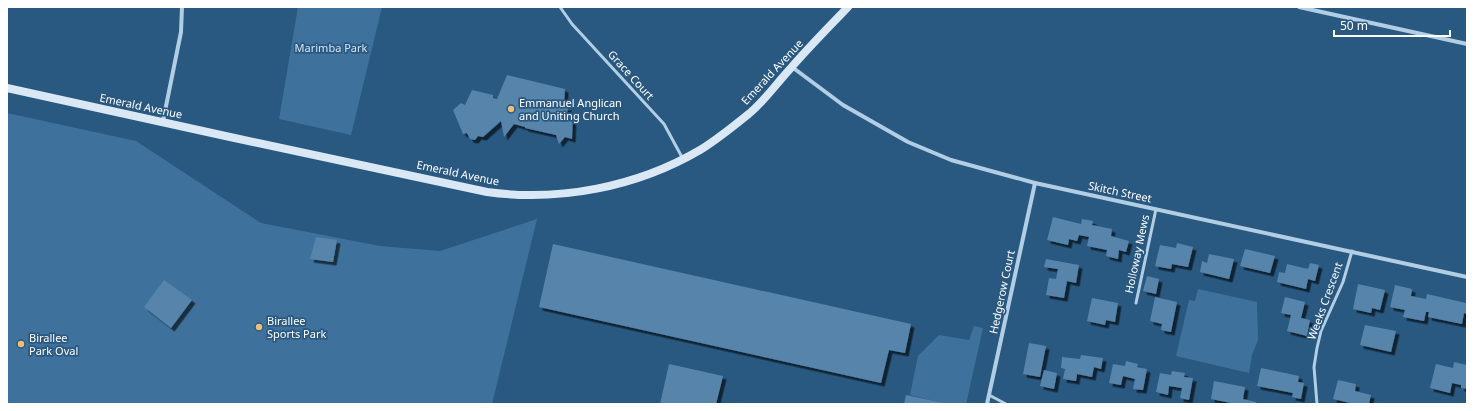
<svg xmlns="http://www.w3.org/2000/svg" width="1474" height="411" viewBox="0 0 1474 411" font-family="'Noto Sans',sans-serif">
<style>
.green{fill:#3e729d}
.building{fill:#5684aa;filter:url(#shadow)}
.lines{fill:none;stroke-linecap:round;stroke-linejoin:round}
.lane{stroke:#b1cee5;stroke-width:3}
.street{stroke:#b1cee5;stroke-width:4}
.secondary{stroke:#dae8f5;stroke-width:8}
.poi-dot{fill:#ecbf78;stroke:#295880;stroke-width:1.5}
.labels{text-anchor:middle;stroke-width:3.5;stroke-linejoin:round;paint-order:stroke}
.park-label{font-size:11px;fill:#d4e6f4;stroke:#295880}
.street-label{font-size:11px;fill:#fff;stroke:#295880}
.poi-label{font-size:11px;fill:#fff;stroke:#295880;text-anchor:start}
</style>
<defs>
<filter id="shadow"><feDropShadow dx="3.5" dy="3.5" stdDeviation="0" flood-color="#0009"/></filter>
</defs>
<rect width="100%" height="100%" fill="#295880"/>
<g class="green">
<path d="M298,7h84l-31,128 -72,-16z"/>
<path d="M7,113l129,28 125,82 119,23 60,5 97,-32 -45,185h-485z"/>
<path d="M1198,289l59,13 1,38 -6,15 -3,18 -73,-17 13,-56 6,1z"/>
<path d="M974,326l9,2 -17,76h-23v-1l-33,-8 8,-39 21,-21 30,5z"/>
</g>
<g class="building">
<path d="M507,75l58,14 -1,18h4l-1,7 6,1 -1,24 -7,-2 -6,7 -3,-9 -31,-7v-1l-11,-3 -10,13 -3,-16 -18,16 -5,-1 -3,4 -5,-1 -3,-6 -4,1 -10,-24 8,-7 4,2 7,-15 21,5v3l4,1z"/>
<path d="M1053,217l28,7 1,-5 11,2 -1,4 20,4 -1,7 18,5 -3,11 -7,-2 -1,9 -12,-3 1,-6 -20,-4 2,-9 -10,-2 -2,6 -8,-2 -1,6 -21,-5z"/>
<path d="M316,237l21,3 -4,22 -23,-3z"/>
<path d="M1177,243l16,4 -5,20 -16,-3 -1,5 -16,-3 5,-21 16,3z"/>
<path d="M553,244l358,80 -6,29 -16,-3 -8,33 -342,-76z"/>
<path d="M1245,249l30,7 -5,17 -30,-7z"/>
<path d="M1209,254l25,5 -5,20 -29,-7 2,-11 5,2z"/>
<path d="M1046,259l33,6 -3,18 -9,-2 -3,17 -18,-3 3,-17 7,1 2,-10 -14,-2z"/>
<path d="M1310,263l9,2 -4,16 -7,-2 -2,10 -29,-7 2,-10 6,1 2,-9 21,5z"/>
<path d="M1147,276l12,3 -3,15 -13,-3z"/>
<path d="M164,280l28,20 -21,28 -27,-21z"/>
<path d="M1358,284l27,6 -5,20 -8,-2 -1,5 -18,-4z"/>
<path d="M1395,285l17,4 -1,7 15,3 1,-5 39,9 1,-4v15l-3,-1 -2,11 -34,-7 1,-5h-3l-2,9 -21,-4 2,-7 -15,-3z"/>
<path d="M1155,297l22,5 -6,30 -10,-2 1,-6 -12,-3z"/>
<path d="M1285,297l20,5 -4,16 9,2 -3,16 -20,-5 4,-16 -10,-2z"/>
<path d="M1092,298l26,5 -3,19 -9,-2 -1,5 -18,-4z"/>
<path d="M1365,325l31,6 -5,21 -31,-7z"/>
<path d="M1029,343l17,3 -6,31 -17,-3z"/>
<path d="M1081,355l22,3 -2,11 -7,-2 -2,10 -15,-3 -1,7 -13,-2 2,-10 -4,-1 1,-11 18,2z"/>
<path d="M1126,361l12,3 -1,3 10,2 -4,21 -10,-1 2,-10 -12,-3 -2,9 -12,-2 4,-19 12,2z"/>
<path d="M1454,362l13,3v24l-6,-1v-3l-9,-2 -2,10 -20,-5 6,-24 17,4z"/>
<path d="M669,364l54,12 -7,28h-56z"/>
<path d="M1261,368l38,8 -1,6 6,1 -3,16 -9,-2 1,-4 -36,-7z"/>
<path d="M1044,370l13,3 -3,16 -14,-3z"/>
<path d="M1172,371l13,2 -1,4 9,1 -4,22 -9,-2 2,-10 -13,-2 -1,9 -12,-3 4,-19 11,2z"/>
<path d="M1338,380l18,4 -1,7 16,4 -2,9h-20l1,-1 -17,-4z"/>
<path d="M1214,381l31,6 -2,12 13,3v2h-20l-25,-5z"/>
<path d="M906,395l38,8 -1,1h-39z"/>
</g>
<g class="lines">
<g class="lane">
<path d="M560,7l12,17 92,100 19,35"/>
<path d="M1136,303l20,-94"/>
<path d="M989,395l17,9"/>
<path d="M1317,404l-3,-37 3,-19 4,-17 22,-49 9,-31"/>
</g>
<g class="street">
<path d="M1299,7l168,37"/>
<path d="M792,67l51,38 65,37 43,18 84,23 432,94"/>
<path d="M163,121l18,-89 1,-25"/>
<path d="M987,404l48,-221"/>
</g>
<path class="secondary" d="M7,88l223,49 257,55c72,10 150,-5 213,-42 18,-11 35,-25 51,-38 14,-12 26,-29 39,-43 18,-21 38,-41 58,-62"/>
</g>
<g class="poi-dot">
<circle cx="511" cy="109" r="4"/>
<circle cx="259" cy="327" r="4"/>
<circle cx="21" cy="344" r="4"/>
</g>
<g class="labels">
<g class="park-label">
<text x="331" y="52">Marimba Park</text>
</g>
<g class="street-label">
<text transform="translate(772 72) rotate(-47)" y="4">Emerald Avenue</text>
<text transform="translate(631 75) rotate(48)" y="4">Grace Court</text>
<text transform="translate(141 106) rotate(12)" y="4">Emerald Avenue</text>
<text transform="translate(458 173) rotate(12)" y="4">Emerald Avenue</text>
<text transform="translate(1120 192) rotate(12)" y="4">Skitch Street</text>
<text transform="translate(1137 254) rotate(-78)" y="4">Holloway Mews</text>
<text transform="translate(1002 292) rotate(-78)" y="4">Hedgerow Court</text>
<text transform="translate(1325 301) rotate(-70)" y="4">Weeks Crescent</text>
</g>
<g class="poi-label">
<text x="519" y="107">Emmanuel Anglican<tspan x="519" dy="13">and Uniting Church</tspan></text>
<text x="267" y="325">Birallee<tspan x="267" dy="13">Sports Park</tspan></text>
<text x="29" y="342">Birallee<tspan x="29" dy="13">Park Oval</tspan></text>
</g>
</g>
<rect width="1474" height="411" fill="none" stroke="#ffffff" stroke-width="16"/>
<path d="M1334 30v6h116v-6" fill="none" stroke="#ffffff" stroke-width="2"/>
<text x="1340" y="30" font-size="12" fill="#ffffff" stroke="#295880" stroke-width="3" paint-order="stroke">50 m</text>
</svg>
